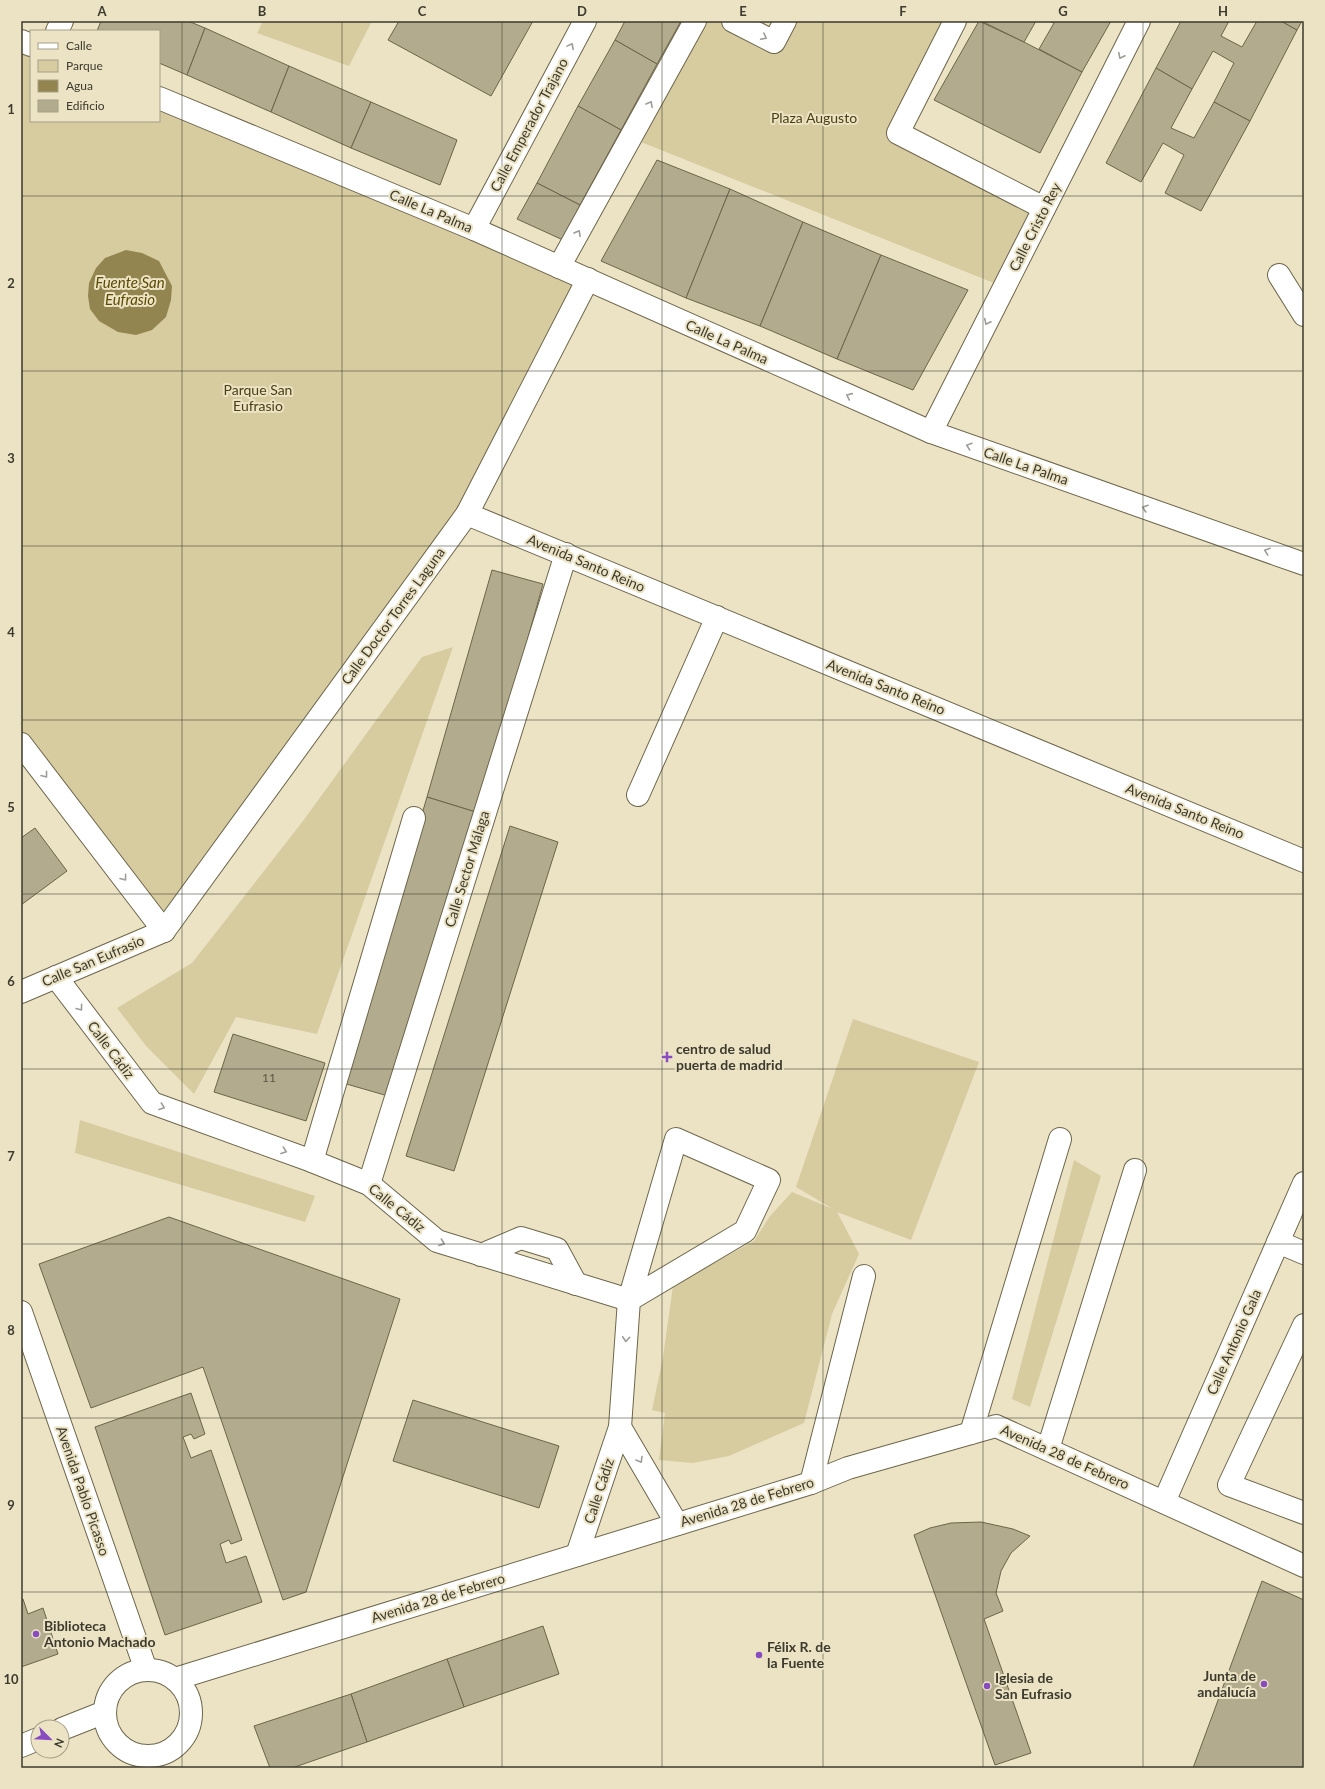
<svg xmlns="http://www.w3.org/2000/svg" width="1325" height="1789" viewBox="0 0 1325 1789" font-family="Lato,sans-serif">
<style>
.green{fill:#d7cba0}
.water{fill:#93854f}
.building{fill:#b3ab8e;stroke:#6c6549}
.lines{fill:none;stroke-linecap:round;stroke-linejoin:round}
.minor-casing{stroke:#6d664b;stroke-width:24}
.minor{stroke:#fff;stroke-width:22}
.oneway{stroke:#9e9c96}
.grid{fill:none;stroke:#3d3a2e;stroke-width:1;stroke-opacity:0.55}
.poi-dot{fill:#894bc1;stroke:#ebe3c4;stroke-width:1.5}
.labels{text-anchor:middle;stroke-width:4;stroke-linejoin:round;paint-order:stroke}
.number-label{font-size:12px;fill:#5a5646}
.park-label{font-size:14px;fill:#4a3f12;stroke:#ebe3c4}
.street-label{font-size:14px;fill:#3d3a2e;stroke:#ebe3c4}
.poi-label{font-size:14px;font-weight:bold;fill:#3d3a2e;stroke:#ebe3c4;text-anchor:start}
.water-label{font-size:15px;font-style:italic;fill:#5b4b04;stroke:#ebe3c4}
.neatline{fill:none;stroke:#3d3a2e;stroke-width:1.5}
.grid-label{font-size:13px;text-anchor:middle;font-weight:bold;fill:#3d3a2e}
</style>
<rect width="100%" height="100%" fill="#ebe3c4"/>
<g class="green">
<path d="M263,21h109l-23,45 -92,-33z"/>
<path d="M695,21h38l41,21 11,-21h170l-57,112 146,75 -40,79 -373,-149z"/>
<path d="M21,41l10,4v76h128v-22l429,180 -121,235 -303,417 -143,-187z"/>
<path d="M453,647l-136,387 -81,-17 -42,77 -47,-47 -30,-39 75,-45 111,-142 119,-164z"/>
<path d="M853,1019l126,43 -68,178 -74,-28 22,42 -27,60 -28,109 -75,33 -36,7 -34,-3 6,-47 -13,-3 11,-53 10,-71 81,-45 16,-25 22,-24 41,17 -37,-22z"/>
<path d="M80,1120l235,76 -10,26 -230,-69z"/>
<path d="M1074,1160l27,16 -71,231 -18,-8z"/>
</g>
<path class="water" d="M126,250l16,3 17,8 13,25 -1,14 -5,17 -14,13 -16,5 -18,-3 -19,-11 -9,-12 -2,-13 1,-13 7,-15 9,-10z"/>
<g class="building">
<path d="M101,21h87l17,7 -18,47 -28,-12v-32h-62z"/>
<path d="M399,21h134l-42,75 -103,-56z"/>
<path d="M625,21h56l-24,43 -42,-24z"/>
<path d="M979,21l45,21 58,30 -42,81 -106,-53z"/>
<path d="M981,21h55l-12,21z"/>
<path d="M1049,21h62l-29,51 -43,-23 15,-26z"/>
<path d="M1181,21h48l-8,15 21,11 15,-26h24l16,9 -47,91 -36,-19 20,-39 -21,-12 -21,38 -36,-21z"/>
<path d="M1281,21h21l-5,9z"/>
<path d="M205,28l84,38 -18,46 -84,-37z"/>
<path d="M615,40l42,24 -36,66 -43,-24z"/>
<path d="M289,66l82,36 -20,46 -80,-36z"/>
<path d="M1156,68l36,21 -21,39 23,10 20,-36 36,19 -49,90 -36,-18 19,-38 -21,-12 -22,39 -35,-19z"/>
<path d="M371,102l86,38 -17,45 -89,-37z"/>
<path d="M578,106l43,24 -41,75 -43,-22z"/>
<path d="M657,160l73,29 -44,109 -85,-37z"/>
<path d="M537,183l43,22 -17,35 -46,-21z"/>
<path d="M730,189l73,33 -43,104 -74,-28z"/>
<path d="M803,222l78,33 -44,104 -77,-33z"/>
<path d="M881,255l87,35 -55,100 -76,-31z"/>
<path d="M492,570l51,14 -64,229 -52,-16z"/>
<path d="M427,797l52,16 -84,285 -52,-15z"/>
<path d="M510,826l48,16 -104,329 -48,-15z"/>
<path d="M35,828l32,43 -46,34v-67z"/>
<path d="M233,1034l92,29 -19,58 -92,-29z"/>
<path d="M169,1217l231,82 -94,293 -23,8 -80,-233 -112,41 -52,-144z"/>
<path d="M191,1393l14,41 -11,5 -3,-5 -8,3 8,21 20,-8 31,90 -11,4 -2,-4 -9,4 6,19 20,-7 16,46 -97,33 -70,-208z"/>
<path d="M413,1400l146,46 -20,62 -146,-47z"/>
<path d="M981,1522l32,7 17,7 -19,17 -10,18 -5,22 7,18 -19,8 47,134 -36,12 -81,-230 16,-7 21,-5z"/>
<path d="M1262,1581l42,19v168h-111z"/>
<path d="M23,1599l5,15 15,-6 15,46 -37,13v-67z"/>
<path d="M543,1626l16,48 -95,33 -17,-48z"/>
<path d="M447,1659l17,48 -97,35 -16,-48z"/>
<path d="M351,1694l16,48 -75,26h-22l-16,-42z"/>
</g>
<g class="lines">
<g class="minor-casing">
<g id="minor">
<path d="M733,21l41,21 11,-21"/>
<path d="M955,21l-57,112 146,75"/>
<path d="M57,31l5,-10"/>
<path d="M21,41l10,4"/>
<path d="M159,98l315,131 457,203 373,132"/>
<path d="M474,229l111,-208"/>
<path d="M559,267l136,-246"/>
<path d="M1279,275l25,40"/>
<path d="M931,432l208,-411"/>
<path d="M467,514l837,347"/>
<path d="M21,744l143,187"/>
<path d="M638,795l79,-178"/>
<path d="M164,931l303,-417 121,-235"/>
<path d="M56,977l96,126 160,58 57,23 68,57 192,59"/>
<path d="M21,992l143,-61"/>
<path d="M312,1161l102,-343"/>
<path d="M369,1184l197,-630"/>
<path d="M1278,1242l26,11"/>
<path d="M481,1255l40,-17 36,11 19,35"/>
<path d="M21,1312l125,358"/>
<path d="M1304,1325l-75,160 75,28"/>
<path d="M620,1427l57,97"/>
<path d="M971,1433l89,-294"/>
<path d="M1048,1449l87,-279"/>
<path d="M811,1483l53,-207"/>
<path d="M1164,1502l140,-319"/>
<path d="M577,1555l43,-128 9,-127 47,-161 93,41 -24,51 -116,69"/>
<circle cx="148" cy="1713" r="43"/>
<path d="M175,1679l636,-196 37,-15 148,-42 308,140"/>
<path d="M62,1729l43,-17"/>
<path d="M21,1746l17,-7"/>
</g>
</g>
<use href="#minor" class="minor"/>
</g>
<defs><path id="oneway-chevron" d="M-2-3.5L2.5 0L-2 3.5" fill="none" stroke-width="1.6" stroke-linecap="round" stroke-linejoin="round"/></defs>
<g class="oneway">
<use href="#oneway-chevron" transform="translate(764 37) rotate(27)"/>
<use href="#oneway-chevron" transform="translate(571 46) rotate(-62)"/>
<use href="#oneway-chevron" transform="translate(1121 56) rotate(117)"/>
<use href="#oneway-chevron" transform="translate(650 104) rotate(-61)"/>
<use href="#oneway-chevron" transform="translate(578 233) rotate(-61)"/>
<use href="#oneway-chevron" transform="translate(987 322) rotate(117)"/>
<use href="#oneway-chevron" transform="translate(849 396) rotate(-156)"/>
<use href="#oneway-chevron" transform="translate(969 446) rotate(-161)"/>
<use href="#oneway-chevron" transform="translate(1145 508) rotate(-161)"/>
<use href="#oneway-chevron" transform="translate(1267 551) rotate(-161)"/>
<use href="#oneway-chevron" transform="translate(45 775) rotate(52)"/>
<use href="#oneway-chevron" transform="translate(124 878) rotate(53)"/>
<use href="#oneway-chevron" transform="translate(80 1008) rotate(53)"/>
<use href="#oneway-chevron" transform="translate(162 1107) rotate(20)"/>
<use href="#oneway-chevron" transform="translate(284 1151) rotate(20)"/>
<use href="#oneway-chevron" transform="translate(442 1243) rotate(20)"/>
<use href="#oneway-chevron" transform="translate(626 1339) rotate(94)"/>
<use href="#oneway-chevron" transform="translate(640 1460) rotate(59)"/>
</g>
<path class="grid" d="M182,21v1747M342,21v1747M502,21v1747M662,21v1747M823,21v1747M983,21v1747M1143,21v1747M21,196h1283M21,371h1283M21,546h1283M21,720h1283M21,894h1283M21,1069h1283M21,1244h1283M21,1418h1283M21,1592h1283"/>
<g class="poi-dot">
<path d="M665 1051h4v4h4v4h-4v4h-4v-4h-4v-4h4z"/>
<circle cx="36" cy="1634" r="4"/>
<circle cx="759" cy="1655" r="4"/>
<circle cx="1264" cy="1684" r="4"/>
<circle cx="987" cy="1686" r="4"/>
</g>
<g class="labels">
<g class="number-label">
<text x="269" y="1082">11</text>
</g>
<g class="park-label">
<text x="814" y="123">Plaza Augusto</text>
<text x="258" y="395">Parque San<tspan x="258" dy="16">Eufrasio</tspan></text>
</g>
<g class="street-label">
<text transform="translate(529 125) rotate(-62)" y="5">Calle Emperador Trajano</text>
<text transform="translate(431 211) rotate(23)" y="5">Calle La Palma</text>
<text transform="translate(1035 227) rotate(-63)" y="5">Calle Cristo Rey</text>
<text transform="translate(727 342) rotate(24)" y="5">Calle La Palma</text>
<text transform="translate(1026 466) rotate(19)" y="5">Calle La Palma</text>
<text transform="translate(586 563) rotate(23)" y="5">Avenida Santo Reino</text>
<text transform="translate(393 616) rotate(-54)" y="5">Calle Doctor Torres Laguna</text>
<text transform="translate(886 687) rotate(22)" y="5">Avenida Santo Reino</text>
<text transform="translate(1185 811) rotate(22)" y="5">Avenida Santo Reino</text>
<text transform="translate(467 869) rotate(-73)" y="5">Calle Sector Málaga</text>
<text transform="translate(93 961) rotate(-23)" y="5">Calle San Eufrasio</text>
<text transform="translate(111 1050) rotate(53)" y="5">Calle Cádiz</text>
<text transform="translate(397 1208) rotate(39)" y="5">Calle Cádiz</text>
<text transform="translate(1234 1342) rotate(-66)" y="5">Calle Antonio Gala</text>
<text transform="translate(1065 1457) rotate(24)" y="5">Avenida 28 de Febrero</text>
<text transform="translate(83 1491) rotate(71)" y="5">Avenida Pablo Picasso</text>
<text transform="translate(599 1491) rotate(-72)" y="5">Calle Cádiz</text>
<text transform="translate(747 1502) rotate(-17)" y="5">Avenida 28 de Febrero</text>
<text transform="translate(438 1598) rotate(-17)" y="5">Avenida 28 de Febrero</text>
</g>
<g class="poi-label">
<text x="676" y="1054">centro de salud<tspan x="676" dy="16">puerta de madrid</tspan></text>
<text x="44" y="1631">Biblioteca<tspan x="44" dy="16">Antonio Machado</tspan></text>
<text x="767" y="1652">Félix R. de<tspan x="767" dy="16">la Fuente</tspan></text>
<text x="1256" y="1681" text-anchor="end">Junta de<tspan x="1256" dy="16">andalucía</tspan></text>
<text x="995" y="1683">Iglesia de<tspan x="995" dy="16">San Eufrasio</tspan></text>
</g>
<g class="water-label">
<text x="130" y="288">Fuente San<tspan x="130" dy="17">Eufrasio</tspan></text>
</g>
</g>
<rect width="1325" height="1789" fill="none" stroke="#ebe3c4" stroke-width="44"/>
<rect x="30" y="30" width="130" height="92" fill="#ebe3c4" stroke="#a59f88"/>
<rect x="38" y="43" width="20" height="6" fill="#ffffff" stroke="#a59f88"/>
<text x="66" y="50" font-size="12" fill="#3d3a2e">Calle</text>
<rect x="38" y="60" width="20" height="12" fill="#d7cba0" stroke="#a59f88"/>
<text x="66" y="70" font-size="12" fill="#3d3a2e">Parque</text>
<rect x="38" y="80" width="20" height="12" fill="#93854f" stroke="#a59f88"/>
<text x="66" y="90" font-size="12" fill="#3d3a2e">Agua</text>
<rect x="38" y="100" width="20" height="12" fill="#b3ab8e" stroke="#a59f88"/>
<text x="66" y="110" font-size="12" fill="#3d3a2e">Edificio</text>
<g transform="translate(50 1739) rotate(114)"><circle r="19" fill="#ebe3c4" stroke="#a59f88"/>
<path d="M0-3L7 15L0 10L-7 15Z" fill="#894bc1"/>
<text y="-6" font-size="11" font-weight="bold" text-anchor="middle" fill="#3d3a2e">N</text>
</g>
<rect x="22" y="22" width="1281" height="1745" class="neatline"/>
<g class="grid-label">
<text x="102" y="16">A</text>
<text x="262" y="16">B</text>
<text x="422" y="16">C</text>
<text x="582" y="16">D</text>
<text x="743" y="16">E</text>
<text x="903" y="16">F</text>
<text x="1063" y="16">G</text>
<text x="1223" y="16">H</text>
<text x="11" y="114">1</text>
<text x="11" y="288">2</text>
<text x="11" y="463">3</text>
<text x="11" y="637">4</text>
<text x="11" y="812">5</text>
<text x="11" y="986">6</text>
<text x="11" y="1161">7</text>
<text x="11" y="1335">8</text>
<text x="11" y="1510">9</text>
<text x="11" y="1684">10</text>
</g>
</svg>
